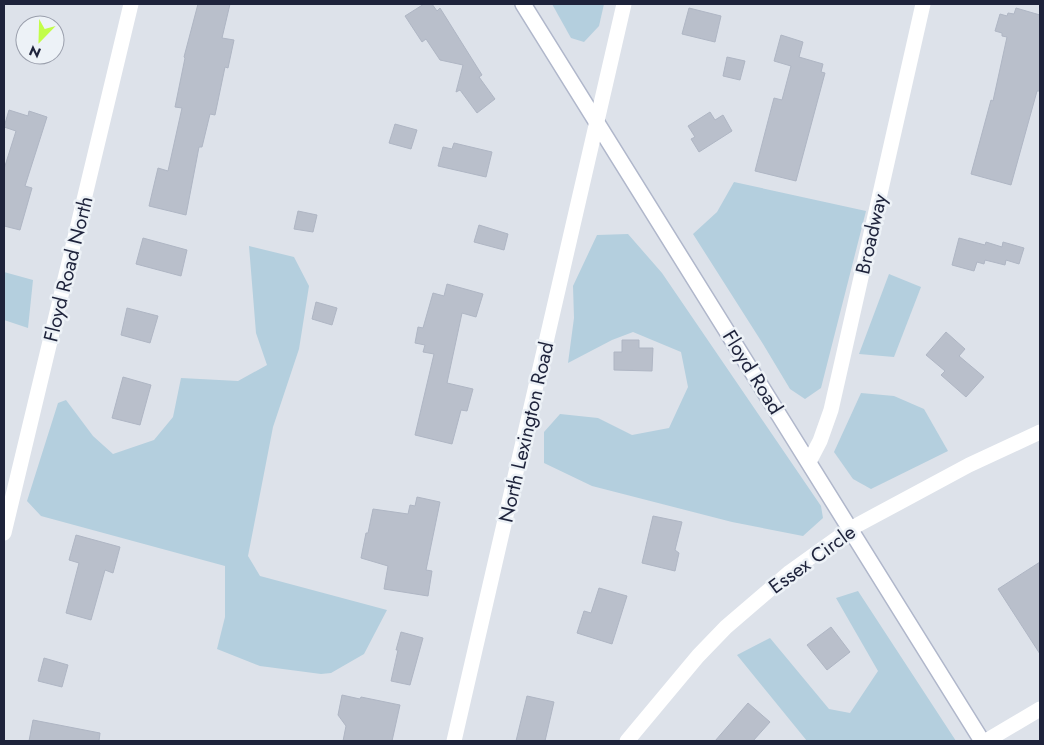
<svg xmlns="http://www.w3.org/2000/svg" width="1044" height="745" viewBox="0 0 1044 745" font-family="Jost,sans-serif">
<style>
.green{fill:#b4cfde}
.building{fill:#b9bfcb;stroke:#afb6c4}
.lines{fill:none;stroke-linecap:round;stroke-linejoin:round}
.secondary-casing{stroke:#b0b7cb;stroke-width:18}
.street{stroke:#fff;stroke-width:15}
.secondary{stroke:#fff;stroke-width:15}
.labels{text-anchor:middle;stroke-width:5;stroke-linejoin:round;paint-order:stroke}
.street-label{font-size:20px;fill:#1e233b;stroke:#edf2f7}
</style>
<rect width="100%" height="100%" fill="#dde2ea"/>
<g class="green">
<path d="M552,4h52l-5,22 -15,16 -13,-4z"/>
<path d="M734,182l132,29 -45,177 -16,11 -15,-10 -27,-45 -70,-110 24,-22z"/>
<path d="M628,234l34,39 159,233 2,12 -20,18 -71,-14 -140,-36 -48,-23v-31l16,-18 38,4 34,17 37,-7 19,-41 -7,-35 -48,-20 -21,8 -44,23 6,-45 -1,-32 24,-51z"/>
<path d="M249,246l45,11 15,29 -10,63 -26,78 -25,129 12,20 127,34 -23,44 -33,19 -10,1 -61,-8 -43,-17 8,-32v-51l-184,-50 -14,-15 31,-98 8,-3 27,36 20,18 41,-14 19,-23 8,-39 57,3 29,-16 -11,-32z"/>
<path d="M4,272l29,8 -5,48 -24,-8z"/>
<path d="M889,274l32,13 -27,70 -35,-3z"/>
<path d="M861,393l33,3 30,13 24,42 -77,38 -18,-10 -19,-27z"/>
<path d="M858,591l98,150h-149l-70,-86 33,-17 59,71 21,4 28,-42 -42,-73z"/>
</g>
<g class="building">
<path d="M198,4h32l-8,34 12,2 -6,28 -3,-1 -10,48 -5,-1 -8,33h-3l-13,68 -37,-9 9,-38 10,3 14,-63 -7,-1 10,-49 -1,-1z"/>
<path d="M424,4h8l5,7 3,-3 42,67 -3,2 16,22 -18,14 -17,-23 -4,2 7,-27 -23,-5 -14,-21 -4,3 -17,-26z"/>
<path d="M689,8l32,8 -6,26 -33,-8z"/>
<path d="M1016,8l24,7v76h-3l-26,94 -40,-11 20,-74 2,1 14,-64 -5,-1v-3l-7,-2 5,-17 7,2 1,-3 6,1z"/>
<path d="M781,35l22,7 -4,15 24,7 -2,8 4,1 -29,108 -41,-10 19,-73 8,2 9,-34 -17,-5z"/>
<path d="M727,57l18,4 -5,19 -17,-4z"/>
<path d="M9,110l19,6 1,-5 18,6 -22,69 7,2 -12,42 -16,-4v-57l12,-38 -12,-4z"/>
<path d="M710,112l5,8 8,-5 9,16 -33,21 -8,-13 4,-2 -7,-11z"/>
<path d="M395,124l22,6 -6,19 -22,-6z"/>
<path d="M454,143l38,9 -6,25 -48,-11 5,-19 9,2z"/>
<path d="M298,211l19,4 -4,17 -19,-3z"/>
<path d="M479,225l29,9 -4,16 -30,-8z"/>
<path d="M143,238l44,12 -6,26 -45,-12z"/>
<path d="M959,238l26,7 1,-3 16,5 1,-5 21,6 -5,16 -13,-4 -1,5 -20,-5 -1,4 -7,-2 -3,9 -22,-6z"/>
<path d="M447,284l36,10 -7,23 -14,-4 -15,70 26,6 -6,22 -6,-1 -9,34 -37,-9 19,-81 -11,-2 2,-7 -10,-2 3,-16 5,1 10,-35 11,3z"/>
<path d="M316,302l21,6 -5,17 -20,-6z"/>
<path d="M127,308l31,8 -8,27 -29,-8z"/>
<path d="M946,332l19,17 -6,7 25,21 -18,20 -25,-22 4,-4 -19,-16z"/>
<path d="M622,340h17v8h14l-1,23 -38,-1v-18h8z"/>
<path d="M123,377l28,8 -11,40 -28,-7z"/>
<path d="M417,497l23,5 -14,68 6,1 -4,25 -44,-7 4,-23 -27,-8 5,-25h2l5,-24 35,5 2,-9 5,1z"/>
<path d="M653,516l29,6 -7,28 4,3 -4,18 -33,-8z"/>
<path d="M76,535l44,12 -7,26 -8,-3 -14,50 -25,-7 13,-50 -10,-3z"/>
<path d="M1040,562v92l-42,-65z"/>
<path d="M599,588l28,8 -15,48 -35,-11 7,-22 7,2z"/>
<path d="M831,627l19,25 -23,18 -20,-25z"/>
<path d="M401,632l22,6 -13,47 -19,-4 7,-31h-2z"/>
<path d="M44,658l24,7 -6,22 -24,-6z"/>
<path d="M342,695l18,4 1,-2 39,8 -8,36h-49l3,-15 -8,-11z"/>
<path d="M527,696l27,6 -9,39h-29z"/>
<path d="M748,703l22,19 -17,19h-38z"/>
<path d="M33,720l67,13 -1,8h-70z"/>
</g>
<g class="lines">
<g class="secondary-casing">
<path id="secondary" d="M523,4l459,737"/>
</g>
<g class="street">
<path d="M809,462l11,-21 11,-31 92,-406"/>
<path d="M4,533l127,-529"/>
<path d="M454,741l170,-737"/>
<path d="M627,741l71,-85 28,-29 64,-55 60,-43 119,-64 71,-33"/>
<path d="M986,741l54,-32"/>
</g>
<use href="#secondary" class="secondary"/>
</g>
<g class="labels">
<g class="street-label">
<text transform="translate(871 234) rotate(-77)" y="7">Broadway</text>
<text transform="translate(68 269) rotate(-76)" y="7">Floyd Road North</text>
<text transform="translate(753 372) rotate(58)" y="7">Floyd Road</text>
<text transform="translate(526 432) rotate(-77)" y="7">North Lexington Road</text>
<text transform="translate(812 559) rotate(-36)" y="7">Essex Circle</text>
</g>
</g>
<rect width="1044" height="745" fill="none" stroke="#1e233b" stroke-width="10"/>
<g transform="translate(40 40) rotate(203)"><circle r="24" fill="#edf2f7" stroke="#9a9fac"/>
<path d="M0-4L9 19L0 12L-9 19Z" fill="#c2fd49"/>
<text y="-8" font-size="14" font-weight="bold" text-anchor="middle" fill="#1e233b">N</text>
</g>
</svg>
